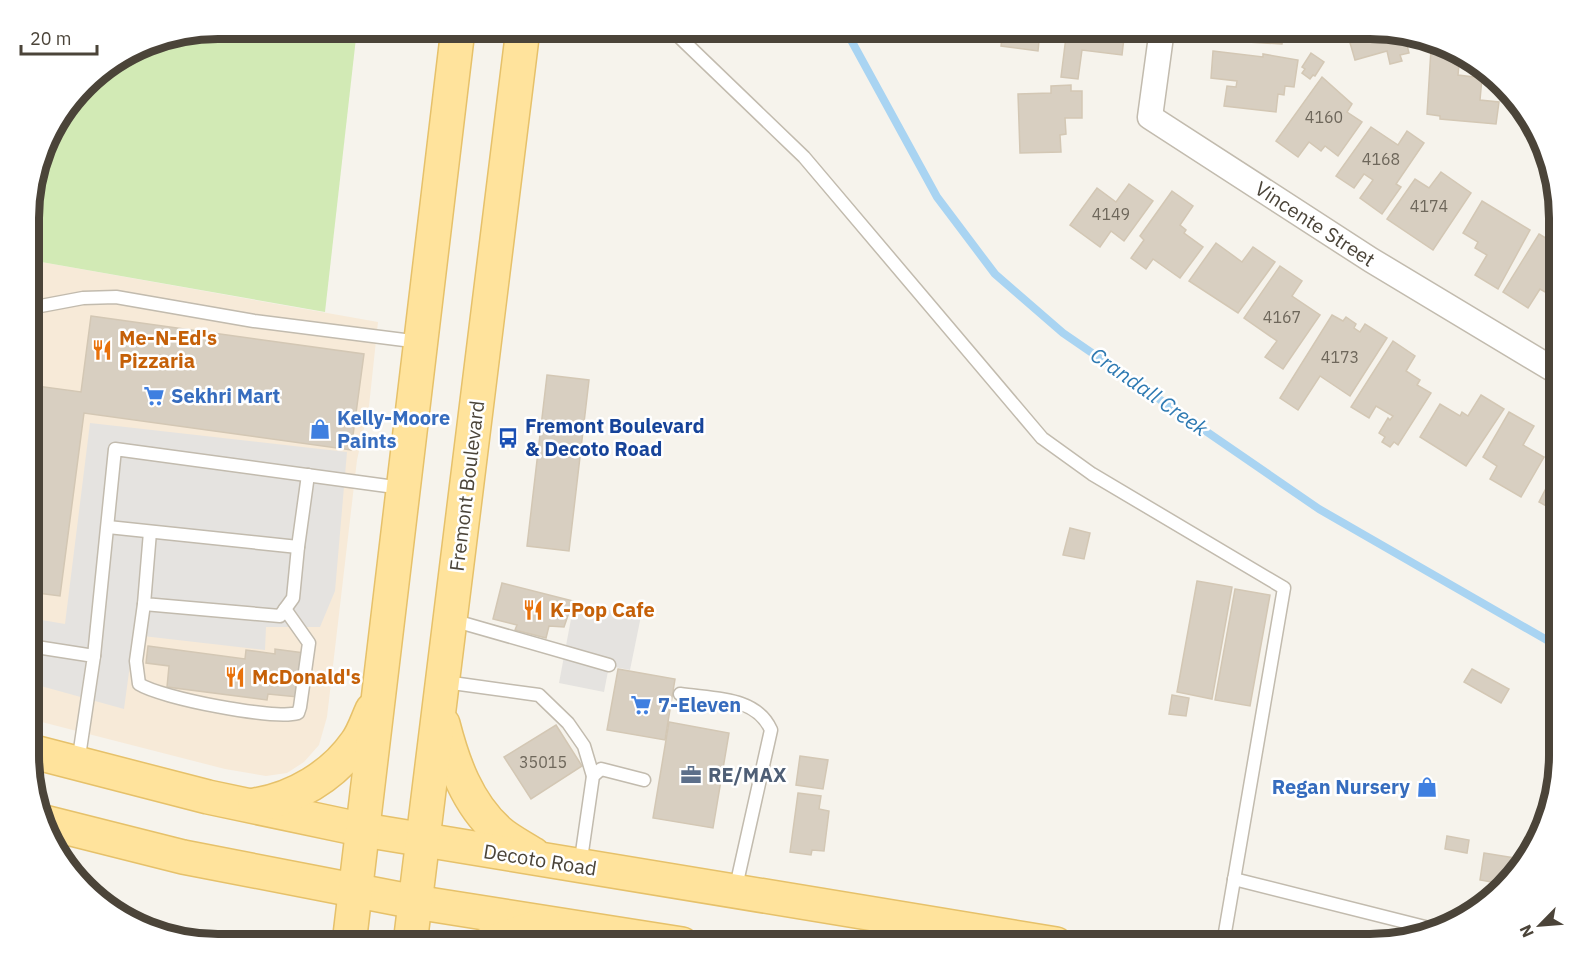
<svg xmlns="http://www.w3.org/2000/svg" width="1588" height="973" viewBox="0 0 1588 973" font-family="'IBM Plex Sans',sans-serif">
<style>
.commercial{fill:#f7ead8}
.green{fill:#d2eab5}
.parking{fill:#e5e3e0}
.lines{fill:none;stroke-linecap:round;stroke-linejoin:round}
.stream{stroke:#a9d4f2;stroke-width:8}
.building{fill:#d8cfc1;stroke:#d3c7b4;stroke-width:1.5}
.lane-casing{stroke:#c2bbae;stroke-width:15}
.street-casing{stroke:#c2bbae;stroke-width:27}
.primary-casing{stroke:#e6c16a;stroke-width:36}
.lane{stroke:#fff;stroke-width:12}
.street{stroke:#fff;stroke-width:24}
.primary{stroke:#ffe39c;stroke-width:33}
.labels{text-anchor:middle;stroke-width:5;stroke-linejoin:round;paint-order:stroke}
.number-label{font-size:16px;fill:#6e675b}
.street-label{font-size:20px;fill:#4b4439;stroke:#fff}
.food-label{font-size:20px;font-weight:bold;fill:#c56008;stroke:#fff;text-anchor:start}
.shop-label{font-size:20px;font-weight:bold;fill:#366cbe;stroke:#fff;text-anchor:start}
.transit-label{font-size:20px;font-weight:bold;fill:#164399;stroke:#fff;text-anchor:start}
.service-label{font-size:20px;font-weight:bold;fill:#4e5e75;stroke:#fff;text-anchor:start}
.water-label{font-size:21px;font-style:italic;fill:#2e7ab2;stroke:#fff}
.rim{fill:none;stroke:#4b4439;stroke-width:8}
</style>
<rect width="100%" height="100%" fill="#f6f3ec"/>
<path class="commercial" d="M30,260l348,62 -9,84 -12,54 -30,257 -8,28 -15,17 -17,11 -21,3 -41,-7 -195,-50z"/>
<path class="green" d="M218,29h139l-32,283 -295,-52v-66l18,-60 45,-58 53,-33z"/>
<g class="parking">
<path d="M90,423l257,29 -12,139 -15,36h-54l-1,23 -131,-15 -10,74 -94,-26v-65l35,6z"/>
<path d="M574,603l67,13 -11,54 -21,-4 -5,26 -45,-9z"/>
</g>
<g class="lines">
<path class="stream" d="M845,29l92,168 58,77 68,59 256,176 240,138"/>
</g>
<g class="building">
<path d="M924,29h59l-1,12 -4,1 -55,-6z"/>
<path d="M1003,29h55l-1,4 -17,-2 -2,20 -37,-5z"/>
<path d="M1067,29h58l-3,26 -40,-5 -4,29 -17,-2z"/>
<path d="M1216,29h68l-2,15 -67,-4z"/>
<path d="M1346,29h24l34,5 5,19 -9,2 2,6 -12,3 -3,-13 -32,9z"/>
<path d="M1431,49l29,4 -2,22 24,3 -2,22 19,2 -3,22 -56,-5v-3l-13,-2z"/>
<path d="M1213,51l50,6v-3l35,6 -4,27 -9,-1 -1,9 -6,-1 -2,18 -52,-6 3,-20 9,1 1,-6 -26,-3z"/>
<path d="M1311,53l13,9 -9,14 -2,-1 -3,4 -8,-6 3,-4 -3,-2z"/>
<path d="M1322,77l30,27 -5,8 15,10 -24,34 -13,-10 -4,5 -12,-9 -11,15 -22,-16z"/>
<path d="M1071,85v6h11v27h-17l1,16 -6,1 1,17 -41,1 -2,-59 33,-1v-7z"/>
<path d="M1371,127l27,18 9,-14 17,12 -28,41 5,3 -19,27 -22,-16 13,-18 -9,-6 -10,14 -18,-12z"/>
<path d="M1441,172l30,21 -38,57 -46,-31 28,-40 14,9z"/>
<path d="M1129,184l24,17 -29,40 -13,-10 -11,16 -30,-22 27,-37 19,14z"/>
<path d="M1172,191l21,15 -13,19 6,5 -2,3 19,14 -23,31 -27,-19 -7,10 -15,-11 13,-18 -4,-4z"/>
<path d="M1482,201l48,29 -32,59 -23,-14 12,-20 -12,-7 3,-6 -15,-9z"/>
<path d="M1539,234l20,12v54l-19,-11 -12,19 -25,-16z"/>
<path d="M1216,243l26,19 11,-15 22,15 -37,51 -49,-32z"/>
<path d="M1280,266l22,15 -10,15 28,19 -37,54 -18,-12 12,-16 -33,-23z"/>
<path d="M1332,315l11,6 3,-4 10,7 -2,4 6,4 5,-8 22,14 -37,58 -30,-20 -22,34 -18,-12z"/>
<path d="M91,316l273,38 -13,96 -267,-37 -24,183 -30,-4v-207l51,7z"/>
<path d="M1393,341l22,15 -9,15 14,9 -3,5 14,8 -33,52 -4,-3 -4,5 -8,-5 3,-5 -6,-4 9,-15 2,2 3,-4 -17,-10 -7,12 -18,-11z"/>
<path d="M547,375l42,5 -20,171 -42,-5z"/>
<path d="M1481,395l23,14 -38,57 -46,-29 20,-33 20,12 2,-4 6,4z"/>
<path d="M1509,412l25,14 -11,19 21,12 -23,40 -31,-18 7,-13 -14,-9z"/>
<path d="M1558,465l1,1v47l-20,-11z"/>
<path d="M1070,528l20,5 -6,26 -21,-4z"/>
<path d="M1197,581l35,6 -20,112 -35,-7z"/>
<path d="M502,583l71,18 -9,26 -15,-1 -3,12 -31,-8 2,-5 -24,-6z"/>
<path d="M1235,589l35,6 -20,111 -35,-6z"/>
<path d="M148,646l97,13 1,-9 29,4v-5l29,4 -6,44 -30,-3 -1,6 -100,-13 2,-21 -23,-3z"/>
<path d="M618,669l57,10 -10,61 -58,-10z"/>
<path d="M1472,669l37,20 -8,14 -37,-21z"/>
<path d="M1172,695l17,3 -3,18 -17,-2z"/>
<path d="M669,722l60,11 -16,95 -60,-10z"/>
<path d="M556,725l26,41 -51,33 -27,-42z"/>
<path d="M800,756l28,4 -5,29 -27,-4z"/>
<path d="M798,793l23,3 -2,13 10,2 -5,40 -12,-1 -1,5 -21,-3z"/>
<path d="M1447,836l22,4 -2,13 -22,-4z"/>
<path d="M1484,853l43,7 -25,24 -22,-4z"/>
</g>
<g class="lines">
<g class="lane-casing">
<g id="lane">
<path d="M671,29l133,128 238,281 50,36 192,114 -61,356"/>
<path d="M30,308l53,-10 33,-1 138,24 166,21"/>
<path d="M108,527l190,20 10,-72"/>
<path d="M150,532l-6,72 136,12 13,-18 5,-51"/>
<path d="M144,604l-8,57 3,23c22,14 135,36 159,29l2,-6 9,-64 -24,-34"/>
<path d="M452,620l157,45"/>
<path d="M30,646l64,10 -16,107"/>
<path d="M94,656l21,-207 287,39"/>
<path d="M445,682l94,13 29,28 16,23 9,30"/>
<path d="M680,694c33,5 76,2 91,36l-36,161"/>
<path d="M60,857l5,-28"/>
<path d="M580,866l13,-90 8,-7 43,11"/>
<path d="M1234,879l199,50"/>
</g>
</g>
<g class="street-casing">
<path id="street" d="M1162,29l-12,88 221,143 188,113"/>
</g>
<g class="primary-casing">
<g id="primary">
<path d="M443,724c10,39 24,79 55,107 10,9 24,16 35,23"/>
<path d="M30,751l178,46 156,33 692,114"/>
<path d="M255,805c39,-6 78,-29 101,-62 7,-9 11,-22 16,-33"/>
<path d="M44,822l139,35 232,45 267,42"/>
<path d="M349,944l109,-915"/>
<path d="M410,944l113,-915"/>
<path d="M487,944l58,-20"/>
</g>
</g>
<use href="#lane" class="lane"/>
<use href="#street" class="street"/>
<use href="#primary" class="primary"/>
</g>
<defs>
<g id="restaurant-bare" transform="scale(1.62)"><path d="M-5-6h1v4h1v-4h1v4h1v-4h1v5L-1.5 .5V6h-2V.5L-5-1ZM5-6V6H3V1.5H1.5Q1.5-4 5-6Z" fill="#e8710a" stroke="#fff" stroke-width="2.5" paint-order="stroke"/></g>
<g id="supermarket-bare" transform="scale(1.62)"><path d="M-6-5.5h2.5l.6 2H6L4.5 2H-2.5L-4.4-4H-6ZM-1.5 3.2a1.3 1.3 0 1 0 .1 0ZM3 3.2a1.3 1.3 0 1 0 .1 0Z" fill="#3f7fe0" stroke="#fff" stroke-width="2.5" paint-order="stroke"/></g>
<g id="shop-bare" transform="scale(1.62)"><path d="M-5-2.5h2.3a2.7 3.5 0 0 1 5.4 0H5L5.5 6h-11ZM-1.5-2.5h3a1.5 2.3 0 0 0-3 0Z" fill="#3f7fe0" stroke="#fff" stroke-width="2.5" paint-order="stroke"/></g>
<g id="bus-bare" transform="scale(1.62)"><path d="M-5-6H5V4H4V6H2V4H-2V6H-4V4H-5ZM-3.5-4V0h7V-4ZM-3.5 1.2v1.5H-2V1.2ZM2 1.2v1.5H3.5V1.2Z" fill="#1a4fb4" stroke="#fff" stroke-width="2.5" paint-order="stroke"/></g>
<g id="office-bare" transform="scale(1.62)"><path d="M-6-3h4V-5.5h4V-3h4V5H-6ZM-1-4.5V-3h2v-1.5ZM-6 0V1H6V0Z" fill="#5c6f8a" stroke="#fff" stroke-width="2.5" paint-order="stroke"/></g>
</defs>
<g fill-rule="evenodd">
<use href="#restaurant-bare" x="102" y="350"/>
<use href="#supermarket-bare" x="154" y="396"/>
<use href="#shop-bare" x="320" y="429"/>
<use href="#bus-bare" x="508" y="438"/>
<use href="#restaurant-bare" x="533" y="610"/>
<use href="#restaurant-bare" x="235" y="677"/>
<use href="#supermarket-bare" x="641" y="705"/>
<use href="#office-bare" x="691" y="775"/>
<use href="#shop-bare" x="1427" y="787"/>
</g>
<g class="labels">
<g class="number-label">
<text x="1324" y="123">4160</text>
<text x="1381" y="165">4168</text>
<text x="1429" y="212">4174</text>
<text x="1111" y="220">4149</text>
<text x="1282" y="323">4167</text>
<text x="1340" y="363">4173</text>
<text x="543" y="768">35015</text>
</g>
<g class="street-label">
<text transform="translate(1315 224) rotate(33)" y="7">Vincente Street</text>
<text transform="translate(467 486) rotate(-83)" y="7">Fremont Boulevard</text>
<text transform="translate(540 860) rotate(9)" y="7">Decoto Road</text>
</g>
<g class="food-label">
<text x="119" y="345">Me-N-Ed's<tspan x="119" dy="23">Pizzaria</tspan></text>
<text x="550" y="617">K-Pop Cafe</text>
<text x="252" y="684">McDonald's</text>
</g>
<g class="shop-label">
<text x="171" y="403">Sekhri Mart</text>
<text x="337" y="425">Kelly-Moore<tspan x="337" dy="23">Paints</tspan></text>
<text x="658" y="712">7-Eleven</text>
<text x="1410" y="794" text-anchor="end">Regan Nursery</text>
</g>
<g class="transit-label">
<text x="525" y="433">Fremont Boulevard<tspan x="525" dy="23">&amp; Decoto Road</tspan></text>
</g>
<g class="service-label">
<text x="708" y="782">RE/MAX</text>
</g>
<g class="water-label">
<text transform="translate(1149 392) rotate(35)" y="7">Crandall Creek</text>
</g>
</g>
<path d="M0 0H1588V973H0ZM218 39H1370A179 179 0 0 1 1549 218V755A179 179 0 0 1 1370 934H218A179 179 0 0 1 39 755V218A179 179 0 0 1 218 39Z" fill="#fff" fill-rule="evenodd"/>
<path class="rim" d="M218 39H1370A179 179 0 0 1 1549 218V755A179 179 0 0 1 1370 934H218A179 179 0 0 1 39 755V218A179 179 0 0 1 218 39Z"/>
<g transform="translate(1540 925) rotate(245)" stroke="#ffffff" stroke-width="4.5" paint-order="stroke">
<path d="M0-4.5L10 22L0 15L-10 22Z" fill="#4b4439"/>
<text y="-9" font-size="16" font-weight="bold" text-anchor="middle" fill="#4b4439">N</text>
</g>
<path d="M21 45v9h76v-9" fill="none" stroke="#4b4439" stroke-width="3"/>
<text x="30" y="45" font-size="18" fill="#4b4439" stroke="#ffffff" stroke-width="4.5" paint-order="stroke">20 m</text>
</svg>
